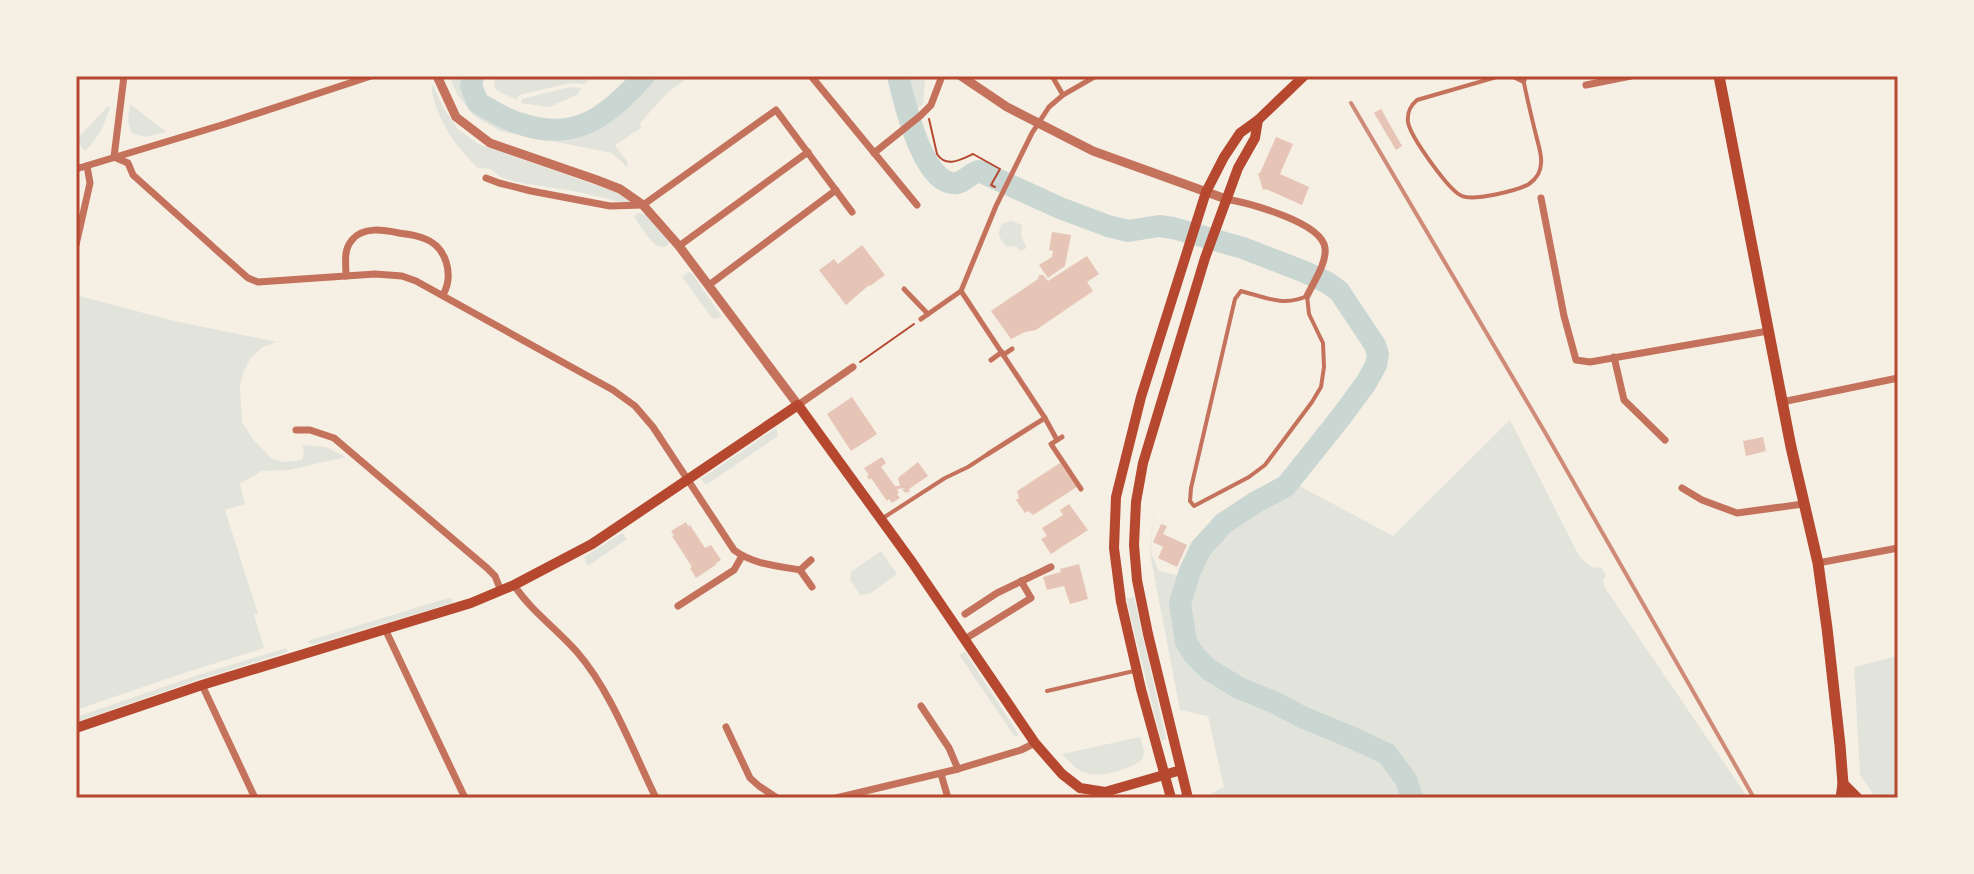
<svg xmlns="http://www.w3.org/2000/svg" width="1974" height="874" viewBox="0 0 1974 874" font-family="'PT Sans',sans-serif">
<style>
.green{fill:#e2e4dc}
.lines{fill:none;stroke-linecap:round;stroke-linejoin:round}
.river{stroke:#c9d6d2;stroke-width:22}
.building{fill:#e6c5b7}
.path{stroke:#b5482f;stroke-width:2}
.service{stroke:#c5725c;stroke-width:4}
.pedestrian{stroke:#c5725c;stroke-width:5}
.minor{stroke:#c5725c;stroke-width:7}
.tertiary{stroke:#c5725c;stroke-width:9}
.secondary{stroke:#b5482f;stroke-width:10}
.primary{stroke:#b5482f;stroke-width:11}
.rail{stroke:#cf8b77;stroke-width:4}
.neatline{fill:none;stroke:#b5482f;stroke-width:3}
</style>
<rect width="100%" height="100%" fill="#f6efe4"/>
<g class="green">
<path d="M454,76h6l16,30 37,21 50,10 33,-9 57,-52h38l-23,16 -28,31 1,5 -26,17 13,18 -1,4 -15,-14 -112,-22 -26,-15 -17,-22 -7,-16z"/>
<path d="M494,76h99l-8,8 -15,-1 -51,12 -3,5 -21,-11z"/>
<path d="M901,76h21l3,5 -2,24 -9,6z"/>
<path d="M433,85l10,22 14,21 21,16 137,48 16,10 -1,2 -56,-13 -53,-8 -19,-5 -12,-9 -12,-1c-24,-23 -41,-48 -47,-81z"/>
<path d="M570,87l12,1 -5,7 -28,12 -28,-4 1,-4z"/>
<path d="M130,104l36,28 -21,5 -13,-4 -4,-12z"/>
<path d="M108,106l2,2c-6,17 -12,31 -25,43l-9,-11z"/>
<path d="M639,213l8,2 21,25 1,4c-2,1 -4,3 -6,3 -10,2 -24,-23 -29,-31z"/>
<path d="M1011,221l11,4 -1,11 6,12 -7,3 -4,-5 -9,1c-8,-9 -11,-14 -4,-24z"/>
<path d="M688,272l4,1 30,44 -9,2 -31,-42z"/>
<path d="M76,295l98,26 103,21 -16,6 -11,11 -7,14 -3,13 2,36 11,17 18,19 12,4 19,-2 2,-10 -2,-5 24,2 20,10 -58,13 -26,1 -22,13 5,20 -20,6 33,104 -4,1 10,33 -80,25 -108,37z"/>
<path d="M1510,420l69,136c7,7 12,14 22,11l5,8 -3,5 2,8 143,210h-546l22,-11 -16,-71 -28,-6 -30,-156 4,-53 -3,52 8,18 22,5 27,-48 88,-44 97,52z"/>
<path d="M776,428l2,8 -72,49 -5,-6z"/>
<path d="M622,533l5,6 -39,27 -4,-9z"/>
<path d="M881,551l16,23 -26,19 -11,2 -10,-15 1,-8z"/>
<path d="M1134,597l32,142 -5,2 -35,-143z"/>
<path d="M448,598h3l2,5 -139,41h-4l-2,-3z"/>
<path d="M286,648l2,4 -88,27 -124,43v-5l125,-43z"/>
<path d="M965,652l54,83 -4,2 -56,-82z"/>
<path d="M1897,656l1,142h-22l-16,-23 -6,-108z"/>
<path d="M1140,737l4,15 -2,8c-13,10 -46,20 -61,11 -8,-4 -13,-11 -19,-17z"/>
</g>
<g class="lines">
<g class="river">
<path d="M473,76l-2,10 7,17c13,7 26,16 40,20 57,20 89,-6 126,-47"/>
<path d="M898,76c6,24 25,112 59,107 9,-2 13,-10 22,-12l81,37 48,18 20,5 31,-5 14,2 70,20 62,24 23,11 11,8 36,54 3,9 -2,11 -10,18 -25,34 -55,69 -30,16 -32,21 -23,25 -11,23 -10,32 6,39 9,14 13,13 31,19 37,15 26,14 51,21 34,16 19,26 6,18"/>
</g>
</g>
<g class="building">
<path d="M1381,109l21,37 -6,4 -22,-37z"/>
<path d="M1276,137l17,7 -13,30 29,13 -7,18 -36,-16 -3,1 -5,-17h2z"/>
<path d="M1052,232l19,3 -6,31 -17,12 -9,-13 13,-8 1,-6 -4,-1z"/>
<path d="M862,245l23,30 -15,11 -1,-1 -23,20 -27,-35 15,-11 4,5z"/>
<path d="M1087,256l12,18 -12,8 6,9 -57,39 -11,2 -14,7 -20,-28 47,-32 1,-4h4l5,6z"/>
<path d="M852,397l25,37 -26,17 -24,-37z"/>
<path d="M1763,437l3,14 -20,5 -3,-15z"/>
<path d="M882,457l4,6 -5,4 14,19h5l-2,-8 20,-16 10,14 -19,13 1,2 -4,2 -4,-3 3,-2 -8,1 2,4 -2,1 3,4 -8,5 -3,-4 -2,2 -16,-23 -2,2 -2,-4 2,-1 -5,-7z"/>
<path d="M1060,463l17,24 -44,28 -5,-4 -3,2 -9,-13 3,-2 -2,-7z"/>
<path d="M1069,504l19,26 -37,24 -10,-15 6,-3 -5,-8 21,-13 -3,-5z"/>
<path d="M686,522l2,4 2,-1 15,23 6,-3 10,15 -5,3 1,1 -21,14 -6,-10 2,-1 -20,-31 2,-1 -3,-4z"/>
<path d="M1161,524l6,2 -4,8 24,11 -10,22 -19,-9 5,-11 -10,-5z"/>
<path d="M1079,564l9,35 -18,5 -6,-18 -17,4 -4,-13 18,-5 -1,-3z"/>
</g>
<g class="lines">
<g class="path">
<path d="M929,119l8,35c9,14 23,6 36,0l27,15 -9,16 4,2"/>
<path d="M860,362l54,-38"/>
</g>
<g class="service">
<path d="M1500,76l-83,24c-7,6 -10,12 -9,22 2,14 41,69 54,74 12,5 55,-5 67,-12 7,-5 12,-12 12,-21 1,-7 -2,-16 -4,-24 -5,-20 -10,-40 -14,-61"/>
<path d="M1241,291c23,6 43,16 66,5l2,18 14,29 1,24 -3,20 -9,15 -47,63 -16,12 -55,29 -4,-5 1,-13 44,-189z"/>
<path d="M883,518l62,-40 23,-11 20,-13"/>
<path d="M1047,691l87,-20"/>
</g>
<g class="pedestrian">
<path d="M1052,76l11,19"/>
<path d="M904,289l24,25"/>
<path d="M961,291l84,127 12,22"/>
<path d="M921,319l40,-28 35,-85 36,-73 17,-26 14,-12 33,-19"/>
<path d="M1003,355l9,-6"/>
<path d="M991,360l11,-8"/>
<path d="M1062,437l-11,7 30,45"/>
<path d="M988,454l57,-36"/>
</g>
<g class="minor">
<path d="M124,76l-10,81 14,6 5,12 78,70"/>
<path d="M811,76l106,129"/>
<path d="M1515,76l8,4"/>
<path d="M1586,85l45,-9"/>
<path d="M874,153l46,-37 11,-11 11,-29"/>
<path d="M76,169l149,-45 146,-48"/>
<path d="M486,178l13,5 32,8 79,15 33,-1 133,-95 76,102"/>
<path d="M1541,198l23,118 12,44 14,2 178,-31"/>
<path d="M1226,199c22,4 96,23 99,49 2,15 -12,35 -18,48"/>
<path d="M76,245l14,-62 -3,-17"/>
<path d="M679,246l129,-94"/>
<path d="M213,247l35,31 10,4 117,-8 27,2 14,5 197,109 22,16 18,21 81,123c18,14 44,16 66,20l12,17"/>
<path d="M346,276c0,-12 -3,-26 6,-36 11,-14 32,-10 47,-7 8,1 17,2 24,5 24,8 31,37 20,57"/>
<path d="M709,285l127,-95"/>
<path d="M1614,357l10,43 41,40"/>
<path d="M1782,402l116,-24"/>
<path d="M798,405l55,-38"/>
<path d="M296,430h14l24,8 153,130 8,8 6,15"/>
<path d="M1682,488l20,12 35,13 66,-9"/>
<path d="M1818,563l80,-15"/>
<path d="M800,570l11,-10"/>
<path d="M514,585c17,26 43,44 63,67 34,39 56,99 79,146"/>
<path d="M678,606l56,-36 8,-14"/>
<path d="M965,614l32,-21 54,-26"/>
<path d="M385,629l80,169"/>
<path d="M965,639l66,-41 -10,-17"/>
<path d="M202,685l53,113"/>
<path d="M921,706l28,42 9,21"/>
<path d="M726,727l24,51 9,8 18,12"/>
<path d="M941,774l7,24"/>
<path d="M836,798l122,-29 63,-19 14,-7"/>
</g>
<g class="tertiary">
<path d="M437,76l19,41 34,26 107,37 23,9 23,16 36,41 119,159"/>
<path d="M961,76l46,31 86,44 133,48"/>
</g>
<g class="secondary">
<path d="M76,728l126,-43 269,-82 43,-18 78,-41 206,-139 114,157 123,181 27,31 18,14 25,4 76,-22"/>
<path d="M1171,798l-30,-109 -20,-87 -7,-54 2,-51 25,-100 65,-205 18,-35 16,-24 18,-13 46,-44"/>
<path d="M1188,798l-40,-164 -11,-54 -3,-35 2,-43 7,-39 62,-205 33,-90 17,-30 3,-18"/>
</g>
<g class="primary">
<path d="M1719,76l72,371 27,116 9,65 13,117 3,39 -2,14"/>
<path d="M1843,784l14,14"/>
</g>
<path class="rail" d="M1351,103l195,331 208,364"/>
</g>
<rect width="1974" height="874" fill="none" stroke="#f6efe4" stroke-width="156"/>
<rect x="78" y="78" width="1818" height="718" class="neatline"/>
</svg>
